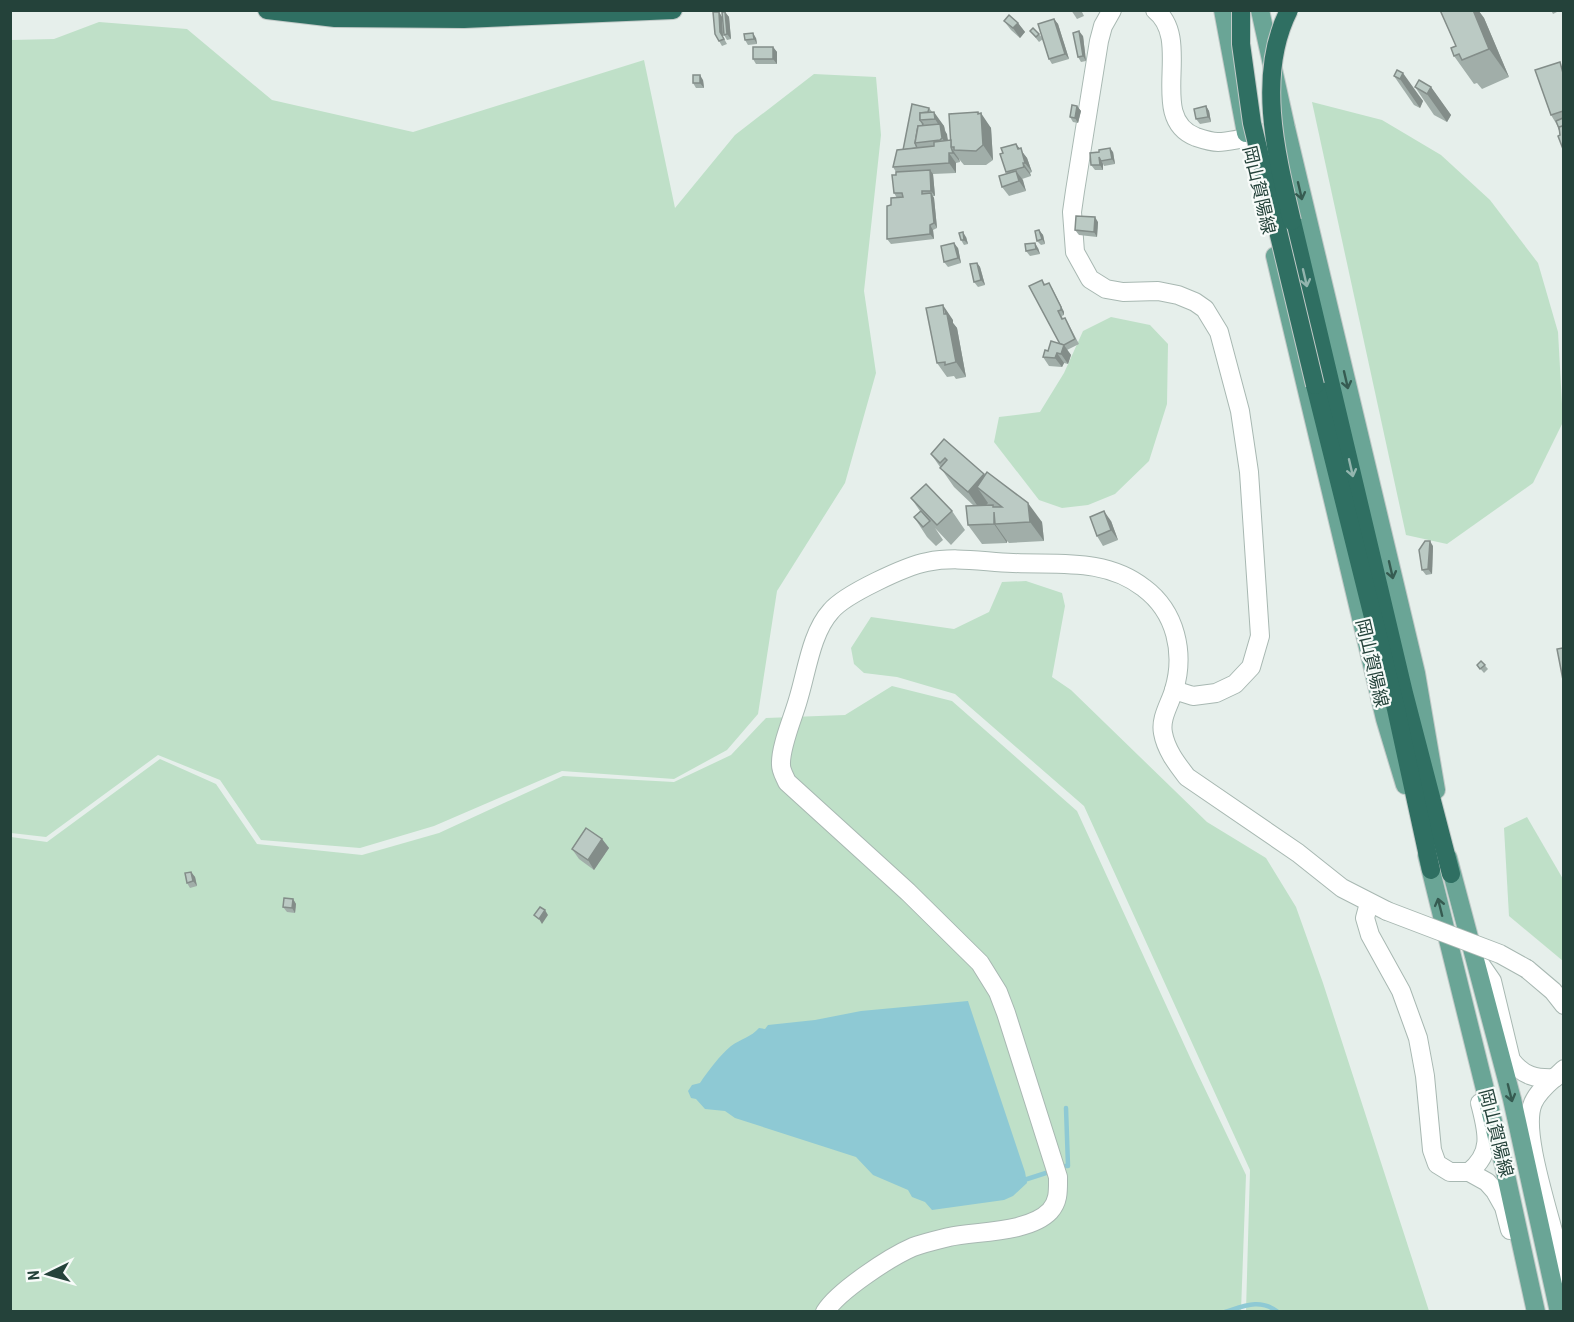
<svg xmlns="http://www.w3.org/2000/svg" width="1574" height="1322" viewBox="0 0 1574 1322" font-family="'Roboto Condensed','Noto Sans JP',sans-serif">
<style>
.green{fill:#bfe0c8}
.water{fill:#8ec9d4}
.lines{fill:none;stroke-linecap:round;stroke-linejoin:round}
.stream{stroke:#8ec9d4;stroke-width:4.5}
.minor-casing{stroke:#a8b8b2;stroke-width:20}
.major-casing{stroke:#c2cac8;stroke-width:20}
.highway-casing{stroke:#c2cac8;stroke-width:20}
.minor{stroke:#fff;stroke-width:18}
.major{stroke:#6aa596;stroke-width:18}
.highway{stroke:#2f6f62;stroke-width:18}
.minor-bridge-casing{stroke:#a8b8b2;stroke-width:20;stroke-linecap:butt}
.highway-bridge-casing{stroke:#c2cac8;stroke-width:20;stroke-linecap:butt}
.minor-bridge{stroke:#fff;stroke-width:18}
.highway-bridge{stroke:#2f6f62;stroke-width:18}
.wall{fill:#a1aea9}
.shaded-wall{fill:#838d89}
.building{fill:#bbcac4;stroke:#838d89;stroke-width:1.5}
.oneway{stroke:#365b51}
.oneway2{stroke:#93b5ae}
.labels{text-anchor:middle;stroke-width:4.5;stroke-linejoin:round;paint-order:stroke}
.street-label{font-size:18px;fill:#24423a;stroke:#f7fbf9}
</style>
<rect width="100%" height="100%" fill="#e6efeb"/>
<g class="green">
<path d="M99,22l88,7 85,71 141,32 231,-72 31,148 60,-73 79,-61 62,3 5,58 -17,156 12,82 -31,110 -68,108 -19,123 -31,36 -53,29 -112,-8 -128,55 -74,22 -99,-8 -41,-60 -62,-25 -112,82 -35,-4v-793l43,-1z"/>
<path d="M1312,102l70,18 59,35 49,45 48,63 20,69 5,90 -30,61 -86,61 -41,-9z"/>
<path d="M1111,317l39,8 18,19 -1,60 -18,57 -34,33 -27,11 -26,3 -23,-8 -45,-58 5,-25 41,-5 24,-39 19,-42z"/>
<path d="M1026,581l36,12 3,13 -13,71 19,13 136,132 59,36 30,49 27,76 106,328h-183l4,-141 -166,-364 -129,-112 -58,-17 -33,-4 -10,-9 -3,-16 20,-31 83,12 35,-17 13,-30z"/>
<path d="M892,686l60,15 125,110 117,255 52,109 -5,136h-1230v-474l36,5 113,-83 56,25 41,60 105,11 77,-22 124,-57 111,6 57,-27 35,-37 79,-3z"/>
<path d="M1527,817l36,62v82l-54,-45 -5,-88z"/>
</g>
<path class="water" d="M968,1001l57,171 2,11 -14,13 -9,4 -72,10 -7,-8 -13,-5 -4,-7 -35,-15 -17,-18 -121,-39 -10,-7 -20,-2 -9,-10 -5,-1 -3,-7 4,-6 8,-2c8,-12 20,-28 31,-37 10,-7 20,-9 28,-18l6,1 3,-4 47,-5 46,-9z"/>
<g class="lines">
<g class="stream">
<path d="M1065,1166h3l-2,-58"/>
<path d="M1021,1181l28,-9"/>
<path d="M1225,1312c19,-6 35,-14 53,0"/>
</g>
<g class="minor-casing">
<g id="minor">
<path d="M1112,10l-9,16 -4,15 -24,150 -3,21 3,40 15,27 16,10 17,3 35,-1 20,4 17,7 10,7 14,23 21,79 9,61 11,164 -9,31 -16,17 -19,9 -23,3 -19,-6"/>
<path d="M1155,10c39,30 -9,108 41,127 6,2 15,5 22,5 18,0 49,-10 68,-14"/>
<path d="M1369,903l-4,15 5,17 31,56 17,47 7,38 7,74 5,14 13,8h19l18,10 8,9 9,16 6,23"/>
<path d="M1474,955l18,26 19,79c12,16 25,19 44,18"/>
<path d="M1527,969l26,22 11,14"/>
<path d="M1469,1172c25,-20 18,-41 11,-69"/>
<path d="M1560,1306c1,-11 3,-25 2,-36 -5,-38 -43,-135 -29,-167 6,-14 20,-23 31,-34"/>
<path d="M825,1312c13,-21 65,-55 88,-65 11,-4 24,-7 36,-10 28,-6 80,-4 101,-26 9,-10 8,-21 8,-34l-52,-164 -8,-21 -18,-29 -72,-71 -121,-110c-2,-5 -6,-11 -6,-17 -1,-18 12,-47 17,-65 9,-29 13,-67 33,-89 14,-17 75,-45 96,-49 29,-6 57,0 86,1 46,2 93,-5 131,25 32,24 41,65 30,102 -4,14 -14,28 -11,43 3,17 14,31 24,44l111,76 44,35 45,23"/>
</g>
</g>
<g class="major-casing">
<g id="major">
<path d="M1223,10l23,123"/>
<path d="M1260,10l26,118 130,545 20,117"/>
<path d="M1275,256l110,463 20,66"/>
<path d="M1427,855l77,311 32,146"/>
<path d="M1448,858l64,241 47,213"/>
</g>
</g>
<g class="highway-casing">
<g id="highway">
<path d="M267,10l68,8 129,1 209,-9"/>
<path d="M1292,221l112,472 47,181"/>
<path d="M1315,385l81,324 35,161"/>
</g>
</g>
<use href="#minor" class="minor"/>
<use href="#major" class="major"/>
<use href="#highway" class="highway"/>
<g class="minor-bridge-casing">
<path id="minor-bridge" d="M1387,911l113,43 27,15"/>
</g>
<g class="highway-bridge-casing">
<g id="highway-bridge">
<path d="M1241,10v34l11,79 63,262"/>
<path d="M1289,10c-33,65 -13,144 3,211"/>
</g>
</g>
<use href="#minor-bridge" class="minor-bridge"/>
<use href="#highway-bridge" class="highway-bridge"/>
</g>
<g class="wall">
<path d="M1071,10h10l3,6 -7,3z"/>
<path d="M1440,10h38l6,8 25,59 -27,12 -5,-6 -3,1 -20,-28 2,-10z"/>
<path d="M1551,10h10l-8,4z"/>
<path d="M719,12l3,5 1,20 4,7 -5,2 -7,-12z"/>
<path d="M725,12l4,5 2,22 -4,1 -3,-5z"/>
<path d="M1054,19l4,5 11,35 -17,5 -3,-5 -6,-20 -4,3 -9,-11 9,3 4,5z"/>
<path d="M1004,21l14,2 7,9 -5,6 -9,-8z"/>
<path d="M1083,36l3,25 -5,1 -3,-5z"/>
<path d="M756,38l1,6 -9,1 -3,-5z"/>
<path d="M773,47l4,5v12h-21l-3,-5z"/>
<path d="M1563,68v81l-3,-18 -3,-6 -6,-10z"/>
<path d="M1397,70l26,31 -3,7 -6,-3 -20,-29z"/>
<path d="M703,80l1,8h-8l-3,-5z"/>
<path d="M1415,87h16l20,28 -4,7 -13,-7z"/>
<path d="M1077,106l4,5 -3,12 -5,-1 -3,-5z"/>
<path d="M1206,106l3,5 2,11 -11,2 -4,-5z"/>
<path d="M929,108l15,18 4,15 3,-1 27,-28 13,16 2,32 -7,5h-22l-5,-6 1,3 -4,1v10l-23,1 2,22h-2l1,2 3,30 -4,2 1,9 -43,5 -4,-5 4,-34 6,-7 -3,-5 2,-21 -3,-5z"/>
<path d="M1016,144l11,14 5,14 -2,1 1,3 -9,3 4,12 -17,5 -7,-9 5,-13 -4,-21z"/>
<path d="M1113,152l2,12 -11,2 -1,-2v6h-8l-4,-5z"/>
<path d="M1098,222l-1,15 -18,-2 -4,-5z"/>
<path d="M1039,230l4,5 2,9 -4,1 -4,-4z"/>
<path d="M966,237l2,7 -4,1 -3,-5z"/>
<path d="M958,248l3,15 -13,4 -4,-5z"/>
<path d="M1038,248l2,6 -10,2 -4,-5z"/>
<path d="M977,263l3,4 5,18 -7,2 -4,-5z"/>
<path d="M1042,280l3,4 7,4 12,24v3l-2,1 1,3 2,-1 3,5 11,21 -12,6 4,5 -3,9 -4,-1 -2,4 -13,-1 -6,-9 5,-6 12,-7z"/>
<path d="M953,320v3l4,5 9,49 -10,2 -2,-3 -7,1 -10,-14z"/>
<path d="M944,439l41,36 57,47 2,19 -35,2 -2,-2v2l-25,1 -14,-19 6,-19 -20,-19 -23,-33z"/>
<path d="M911,498l41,13 13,19 -14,15 -16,-17 8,12 -7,6 -9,-9 -13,-20 6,-6z"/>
<path d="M1111,521l7,19 -15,6 -6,-10z"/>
<path d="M1433,546l-1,28 -6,1 -4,-5z"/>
<path d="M1481,661l7,8 -4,4 -7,-8z"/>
<path d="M602,839l7,9 -15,22 -15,-11 -7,-10z"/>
<path d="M191,872l4,5 2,9 -7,2 -3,-5z"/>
<path d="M293,899l3,5 -1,9 -8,-1 -4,-5z"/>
</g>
<g class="shaded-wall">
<path d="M1473,10h5l6,8 25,59 -20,-28z"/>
<path d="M719,12l3,5 1,20 4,7 -7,-12z"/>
<path d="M725,12l4,5 2,22 -4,-5z"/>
<path d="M1054,19l4,5 11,35 -4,-5z"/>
<path d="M1018,23l7,9 -5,6 -7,-10z"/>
<path d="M1079,31l4,5 3,25 -3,-5z"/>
<path d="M753,33l3,5 1,6 -3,-5z"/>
<path d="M773,47l4,5v12l-4,-5z"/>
<path d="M1403,73l20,28 -3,7 -20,-29z"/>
<path d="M700,75l3,5 1,8 -4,-5z"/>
<path d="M1431,87l20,28 -4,7 -20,-28z"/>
<path d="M1077,106l4,5 -3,12 -3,-5z"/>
<path d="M1206,106l3,5 2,11 -3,-5z"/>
<path d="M934,112l10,14 1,5 2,3 2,14 -7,-10 -2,-11 -5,-8z"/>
<path d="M978,112l3,4v-3l10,15 2,32 -10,-15z"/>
<path d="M1016,144l11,14 5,14 -7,-9z"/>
<path d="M1110,148l3,4 2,12 -3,-5z"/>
<path d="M952,149l7,10 1,3 -7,-9z"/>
<path d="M949,153l7,10v10l-7,-10z"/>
<path d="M1099,157l4,7v6l-3,-5z"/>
<path d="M1023,163l7,10 1,3 -7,-9z"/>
<path d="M930,170l3,4 2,22 -4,-5z"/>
<path d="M1016,171l7,9 3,11 -7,-10z"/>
<path d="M931,193l3,5 3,30 -3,-5z"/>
<path d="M1095,217l3,5 -1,15 -3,-5z"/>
<path d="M930,225l3,5 1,9 -4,-5z"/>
<path d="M1039,230l4,5 2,9 -3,-5z"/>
<path d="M963,232l3,5 2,7 -4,-4z"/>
<path d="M954,243l4,5 3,15 -3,-5z"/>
<path d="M1035,243l3,5 2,6 -4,-5z"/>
<path d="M977,263l3,4 5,18 -4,-5z"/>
<path d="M1049,283l15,29v3l-3,-5z"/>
<path d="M943,305l10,15v3l4,5 9,49 -10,-15z"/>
<path d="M1064,345l7,10 -3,9 -7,-10z"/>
<path d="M1057,353l7,10 -2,4 -7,-9z"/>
<path d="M984,474l13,19 -20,-6 11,16 -7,8 -13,-19z"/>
<path d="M1028,503l14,19 2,19 -14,-19z"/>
<path d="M1104,511l7,10 7,19 -7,-10z"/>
<path d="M994,512l1,12 12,17v2l-13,-19z"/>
<path d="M1430,541l3,5 -1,28 -4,-5z"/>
<path d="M602,839l7,9 -15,22 -6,-10z"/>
<path d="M191,872l4,5 2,9 -4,-5z"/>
<path d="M293,899l3,5 -1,9 -3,-5z"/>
<path d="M545,910l3,5 -6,9 -3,-5z"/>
</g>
<g class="building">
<path d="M1440,10h33l16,39 -27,11 -3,-6 -5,2 -3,-8 5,-2z"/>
<path d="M713,12h6l1,20 4,7 -5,2 -4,-7z"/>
<path d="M722,12h3l2,22 -3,1z"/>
<path d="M1009,15l9,8 -5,5 -9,-7z"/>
<path d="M1054,19l11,35 -16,5 -11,-35z"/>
<path d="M1033,28l6,6 -3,3 -6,-6z"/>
<path d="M1079,31l4,25 -5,1 -5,-24z"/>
<path d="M753,33l1,6 -9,1 -1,-6z"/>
<rect x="753" y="47" width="20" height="12"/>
<path d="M1560,62l3,11v39v-1l-12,4 -16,-45z"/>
<path d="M1397,70l6,3 -3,6 -6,-3z"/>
<rect x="693" y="75" width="7" height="8"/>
<path d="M1419,80l12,7 -4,7 -12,-7z"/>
<path d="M912,104l17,4 -1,4 -8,1v7l3,4 -1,2h-4l-3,17 2,5 -14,2z"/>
<path d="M1072,105l5,1 -2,12 -5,-1z"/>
<path d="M1206,106l2,11 -12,2 -2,-10z"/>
<path d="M934,112l1,7 -15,1v-7z"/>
<path d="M978,112v2l3,-1 2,32 -7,6 -22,-1v-3h-3l-2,-33z"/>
<path d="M1563,118v8l-4,1 1,4 -4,-10z"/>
<path d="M940,124l2,14 -2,2 -25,3 3,-17z"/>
<path d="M1563,126v23l-5,-13 2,-1 -1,-8z"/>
<path d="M951,140v7l2,6h-4v10l-56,4 4,-17 37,-4v-4z"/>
<path d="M1016,144l2,5 3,-1 4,15h-2l1,4 -18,5 -6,-18 3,-1 -2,-5z"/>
<path d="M1110,148l2,11 -11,2 -2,-4 1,8h-9l-1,-12 9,-1v-2z"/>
<path d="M930,170l1,21h-9v3l9,-1 3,30 -4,2v9l-43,5v-33l4,-1v-7l12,-1 -1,-4h-8l-2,-18h4v-3z"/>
<path d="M1016,171l3,10 -17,6 -3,-11z"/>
<path d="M1076,216l19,1 -1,15 -19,-2z"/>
<path d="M1039,230l3,9 -5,2 -2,-10z"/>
<path d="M963,232l1,8h-3l-2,-7z"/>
<path d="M954,243l4,15 -14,4 -3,-16z"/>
<path d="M1035,243l1,6 -10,2 -1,-7z"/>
<path d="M977,263l4,17 -7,2 -4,-18z"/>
<path d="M1042,280l2,5 5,-2 12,24v3l-3,1 4,8 3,-1 10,21 -11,6 -4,-1 -31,-58z"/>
<path d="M943,305l1,9h3l9,48 -11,3v-3l-8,1 -11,-55z"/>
<path d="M1051,341l13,4 -3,9 -4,-1 -2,5 -12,-1 2,-7 3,1z"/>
<path d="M944,439l40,35 -16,18 -28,-24 7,-8 -2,-2 -5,5 -9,-9z"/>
<path d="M987,472l41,31 2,19 -35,2 -1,-12v12l-26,1 -2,-19 27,-1v2h9l-25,-20z"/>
<path d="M926,484l26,27 -15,14 -26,-27z"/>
<path d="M921,511l9,10 -7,6 -9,-10z"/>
<path d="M1104,511l7,19 -14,6 -7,-19z"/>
<path d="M1425,541h5l-2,28 -6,1 -3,-20z"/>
<path d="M1563,648v32l-6,-31z"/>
<path d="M1481,661l4,4 -5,4 -3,-4z"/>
<path d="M586,828l16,11 -14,21 -16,-11z"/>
<path d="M191,872l2,9 -6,2 -2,-10z"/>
<path d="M284,898l9,1 -1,9 -9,-1z"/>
<path d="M540,907l5,3 -6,9 -5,-4z"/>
</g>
<defs><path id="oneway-shaft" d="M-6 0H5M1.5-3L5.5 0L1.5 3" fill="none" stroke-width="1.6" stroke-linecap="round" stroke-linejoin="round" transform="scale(1.5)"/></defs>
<g class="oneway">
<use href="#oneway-shaft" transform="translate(1300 191) rotate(77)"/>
<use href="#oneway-shaft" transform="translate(1346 380) rotate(77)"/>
<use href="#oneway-shaft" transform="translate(1391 570) rotate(77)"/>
<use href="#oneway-shaft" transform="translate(1440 907) rotate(-104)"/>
<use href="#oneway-shaft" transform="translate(1510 1093) rotate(76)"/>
</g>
<g class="oneway2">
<use href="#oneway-shaft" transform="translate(1305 278) rotate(77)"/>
<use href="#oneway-shaft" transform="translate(1351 468) rotate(77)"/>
</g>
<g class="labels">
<g class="street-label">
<text transform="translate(1259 190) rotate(77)" y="6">岡山賀陽線</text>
<text transform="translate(1372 663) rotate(77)" y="6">岡山賀陽線</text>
<text transform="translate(1496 1133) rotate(76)" y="6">岡山賀陽線</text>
</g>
</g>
<rect width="1574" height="1322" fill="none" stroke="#24423a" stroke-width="24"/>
<g transform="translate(48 1274) rotate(265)" stroke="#f7fbf9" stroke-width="4.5" paint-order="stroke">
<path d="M0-4.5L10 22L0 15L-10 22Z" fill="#24423a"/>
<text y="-9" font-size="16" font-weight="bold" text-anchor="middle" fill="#24423a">N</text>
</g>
</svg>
